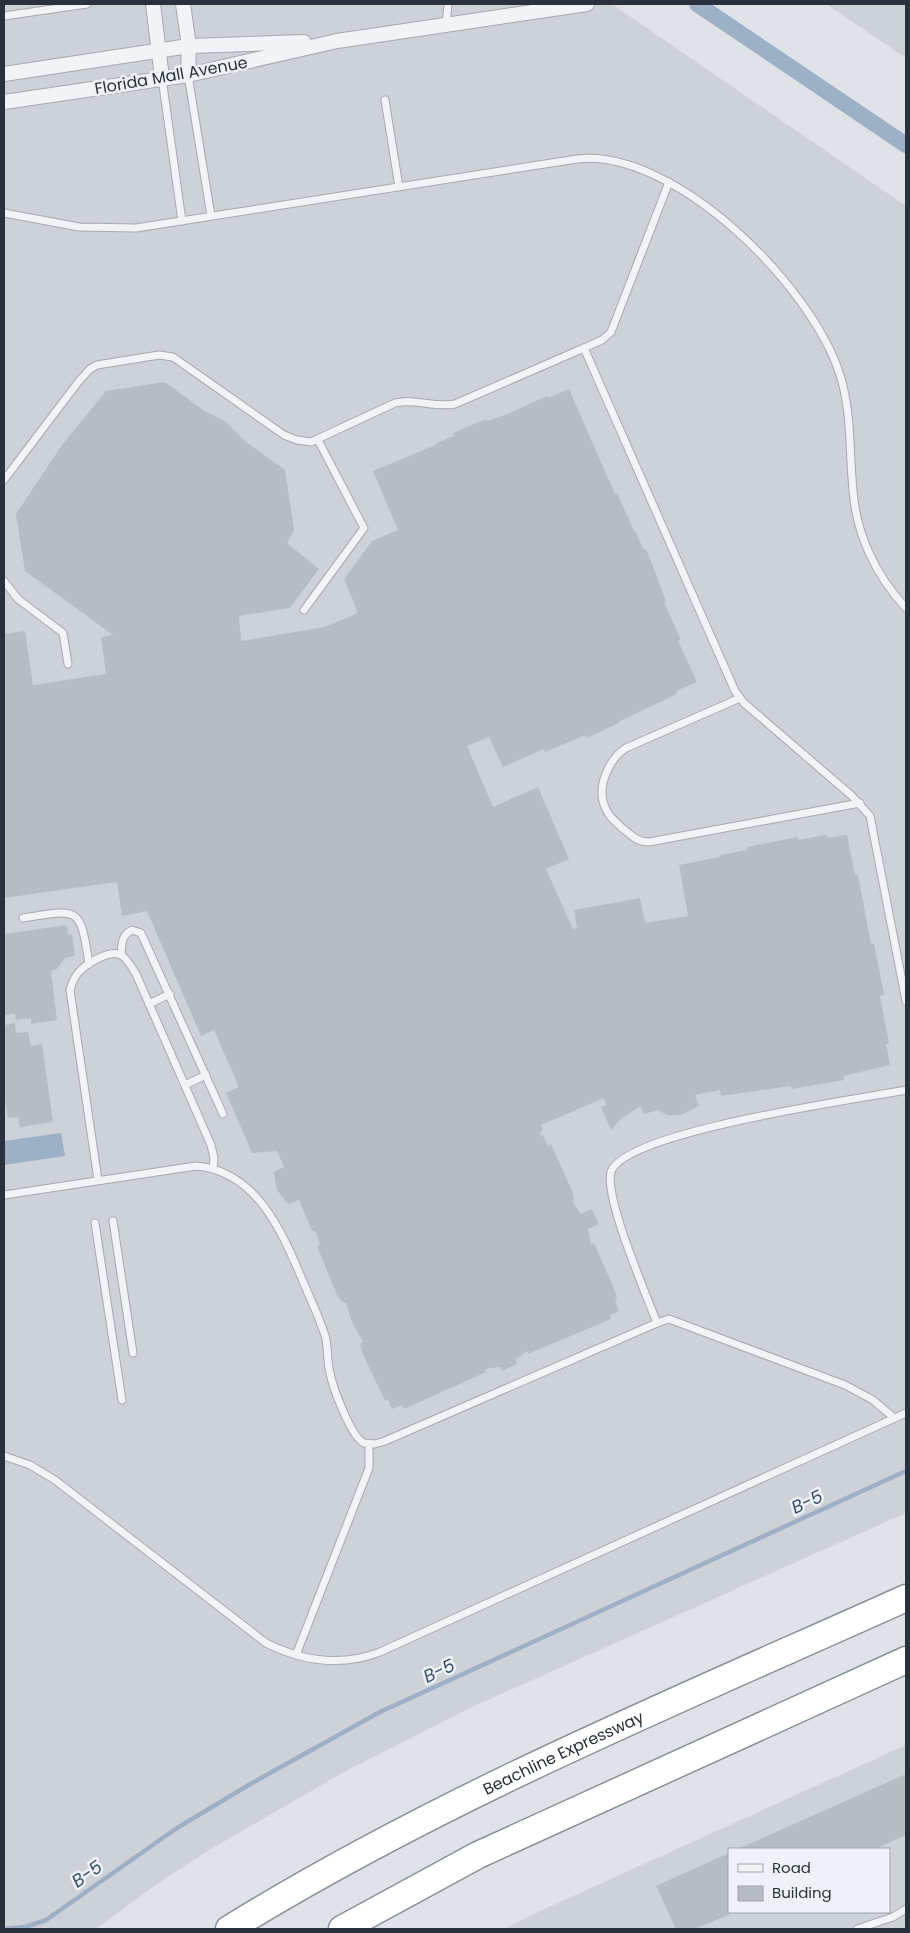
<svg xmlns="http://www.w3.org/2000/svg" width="910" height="1933" viewBox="0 0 910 1933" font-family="Poppins,sans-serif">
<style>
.built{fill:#cdd2d9;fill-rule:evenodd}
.water{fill:#9cb1c5}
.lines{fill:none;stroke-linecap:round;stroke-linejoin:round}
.stream{stroke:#9cb1c5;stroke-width:4.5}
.canal{stroke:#9cb1c5;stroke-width:16}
.building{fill:#b7bcc3}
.lane-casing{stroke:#a5a9b1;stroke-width:9}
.street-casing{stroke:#a5a9b1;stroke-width:16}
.highway-casing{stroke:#87919d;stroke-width:29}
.lane{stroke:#f1f3f6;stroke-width:7}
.street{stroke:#f1f3f6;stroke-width:14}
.highway{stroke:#fff;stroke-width:26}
.labels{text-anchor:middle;stroke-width:5;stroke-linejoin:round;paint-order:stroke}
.street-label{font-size:16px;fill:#29313d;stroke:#eef1f5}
.water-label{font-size:18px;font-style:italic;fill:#36516e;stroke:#eef1f5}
</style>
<rect width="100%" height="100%" fill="#dfe2e7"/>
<g class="built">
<path d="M4,4h608l294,202v1307l-434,194 -126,64 -137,79 -55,36 -58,43h-92z"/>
<path d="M826,4h80v54l-12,-8z"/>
<path d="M906,1745v184h-402l45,-22zM729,1849h160v63h-160z"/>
</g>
<path class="water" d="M61,1133l4,23 -61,9v-24z"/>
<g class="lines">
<path class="stream" d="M4,1929l21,-2 21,-7 131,-92 75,-45 128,-71 526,-241"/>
<path class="canal" d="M697,4l209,141"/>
</g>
<g class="building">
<path d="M165,382l38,28 23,12 20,20 39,28 9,60 -7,13 32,26 -29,39 -51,8 2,25 83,-14 34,-14 -14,-34 28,-38 26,-11 -25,-59 63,-26 -1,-1 19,-8 -1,-3 33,-14 1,2 18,-6 42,-19 1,2 21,-9 46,105 2,-1 17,38h1l9,19 2,-1 13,32h-1l8,20 -2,1 17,38 -3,1 19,41 -21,9 1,3 -59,28 1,1 -32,15 -1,-3 -41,17 -1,-3 -41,18 -14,-30 -22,9 26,61 45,-20 31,72 -23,10 27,60 4,-1 -3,-18 66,-12 5,25 43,-7 -9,-51 41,-8v-2l27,-5v-3l51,-10v3l28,-5 1,3 20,-3 8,40h3l13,69h3l10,51 -4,1 9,48h-3l4,21 -47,11 1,4 -52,9 -1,-3 -70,10 -1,-6 -25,5 4,11 -18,9h-14l-9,-5 -14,4 -4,-8 -19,13 -10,11 -10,-23 5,-2 -2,-7 -63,27 2,5 -3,2 1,4 2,-1 5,11 3,-2 22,49 1,7 -2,1 9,13 11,-5 7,15 -11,5 3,15 3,-1 21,48 2,8 -2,2 4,10 -9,4 1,4 -83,35 -1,-3 -12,9 2,4 -15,7 -2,-4 -15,2 1,3 -82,37 -2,-4 -10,4 -4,-9 -3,1 -23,-49 -2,-8 3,-2 -12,-22 -5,-17 -4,-1 -5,-7 -20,-49 3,-1 -4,-12 -2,-3 -2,1 -13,-31 -11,4 -11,-14 -3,-18 10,-5 -7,-16 -25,2 -26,-60 13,-6 -25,-57 -13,6 -54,-125 -25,5 -5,-34 -113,16v-264l21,-3 8,54 73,-11 -5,-37 12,-2 -88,-64 -9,-57 46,-69 44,-54z"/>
<path d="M67,925l1,10 4,-1 3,22 -10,2 -8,11 -6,2 6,49 -26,4v-6l-15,2 -1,-6 -11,1v-81z"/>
<path d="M15,1023l1,10 12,-1 3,14 11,-2 11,78 -33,5 -2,-10 -10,1 -4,-25v-68z"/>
<path d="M906,1774v61l-31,14h-137z"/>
<path d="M729,1853v59h6l-40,17h-19l-20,-43z"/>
</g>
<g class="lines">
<g class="lane-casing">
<g id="lane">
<path d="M4,16l83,-12"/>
<path d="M446,25l2,-21"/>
<path d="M188,75l23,141"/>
<path d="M162,78l20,143"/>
<path d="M385,100l14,87"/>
<path d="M669,182l-58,150 -9,8 -18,8 151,343 9,12 108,93 18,20 36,185"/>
<path d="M4,213l75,14 57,1 441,-69c98,-11 235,127 263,216 12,38 9,76 13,115 3,44 23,86 53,118"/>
<path d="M4,480l75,-99 11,-12 7,-4 62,-10 14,2 111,78 13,5 14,2 84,-39c20,-5 39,5 60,1l129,-56"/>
<path d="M4,581l14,18 45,34 5,31"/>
<path d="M304,610l60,-82 -46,-88"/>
<path d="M740,698l-114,50c-17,11 -30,39 -21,59 3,9 10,14 17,21 9,7 15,14 27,14l211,-39"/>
<path d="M23,918c57,-9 57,-12 66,46"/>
<path d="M121,955c1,-10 0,-20 11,-25l9,3 82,181"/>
<path d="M149,1004l21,-10"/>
<path d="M185,1085l21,-10"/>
<path d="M98,1180l-28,-190c2,-7 4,-13 9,-18 7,-8 31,-23 42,-17 7,4 11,13 15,19l75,171 3,13 -1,11"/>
<path d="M4,1195l192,-29c63,5 88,71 109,120 7,17 16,35 21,53 2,11 1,23 4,34 3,15 21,64 34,70l11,1 10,-3 272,-118 12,-4 176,66 28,15 21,18"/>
<path d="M113,1221l20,132"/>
<path d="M95,1223l27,177"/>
<path d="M657,1323c-11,-29 -53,-126 -46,-151 13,-41 249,-73 295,-82"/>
<path d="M4,1456l26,9 25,15 211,163c36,18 75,24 114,9l526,-239"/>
<path d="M296,1655l73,-187v-23"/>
<path d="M857,1929l36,-12 13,-8"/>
</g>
</g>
<g class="street-casing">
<g id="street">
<path d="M153,4l9,74"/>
<path d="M183,4l6,42 -1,29"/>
<path d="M4,74l185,-28 115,-4"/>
<path d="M4,102l184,-27 149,-34 250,-37"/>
</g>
</g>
<g class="highway-casing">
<g id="highway">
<path id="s1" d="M229,1929c214,-132 448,-228 677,-331"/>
<path d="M342,1929l136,-74 428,-195"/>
</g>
</g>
<use href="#lane" class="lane"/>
<use href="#street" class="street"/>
<use href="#highway" class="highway"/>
</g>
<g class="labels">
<g class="street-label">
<text transform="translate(171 75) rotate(-10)" y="6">Florida Mall Avenue</text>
<text dy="6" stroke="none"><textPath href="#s1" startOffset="378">Beachline Expressway</textPath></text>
</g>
<g class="water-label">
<text transform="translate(807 1502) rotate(-25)" y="6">B-5</text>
<text transform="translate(439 1671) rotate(-25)" y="6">B-5</text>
<text transform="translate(87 1874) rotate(-35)" y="6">B-5</text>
</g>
</g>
<rect width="910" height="1933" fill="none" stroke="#29313d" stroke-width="10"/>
<rect x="728" y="1848" width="162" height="65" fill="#eef1f5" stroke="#9fa4ab"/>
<rect x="738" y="1864" width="25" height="8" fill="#f1f3f6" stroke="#9fa4ab"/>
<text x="772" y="1873" font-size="15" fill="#29313d">Road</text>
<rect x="738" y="1886" width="25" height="15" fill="#b7bcc3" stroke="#9fa4ab"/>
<text x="772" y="1898" font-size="15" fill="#29313d">Building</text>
</svg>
